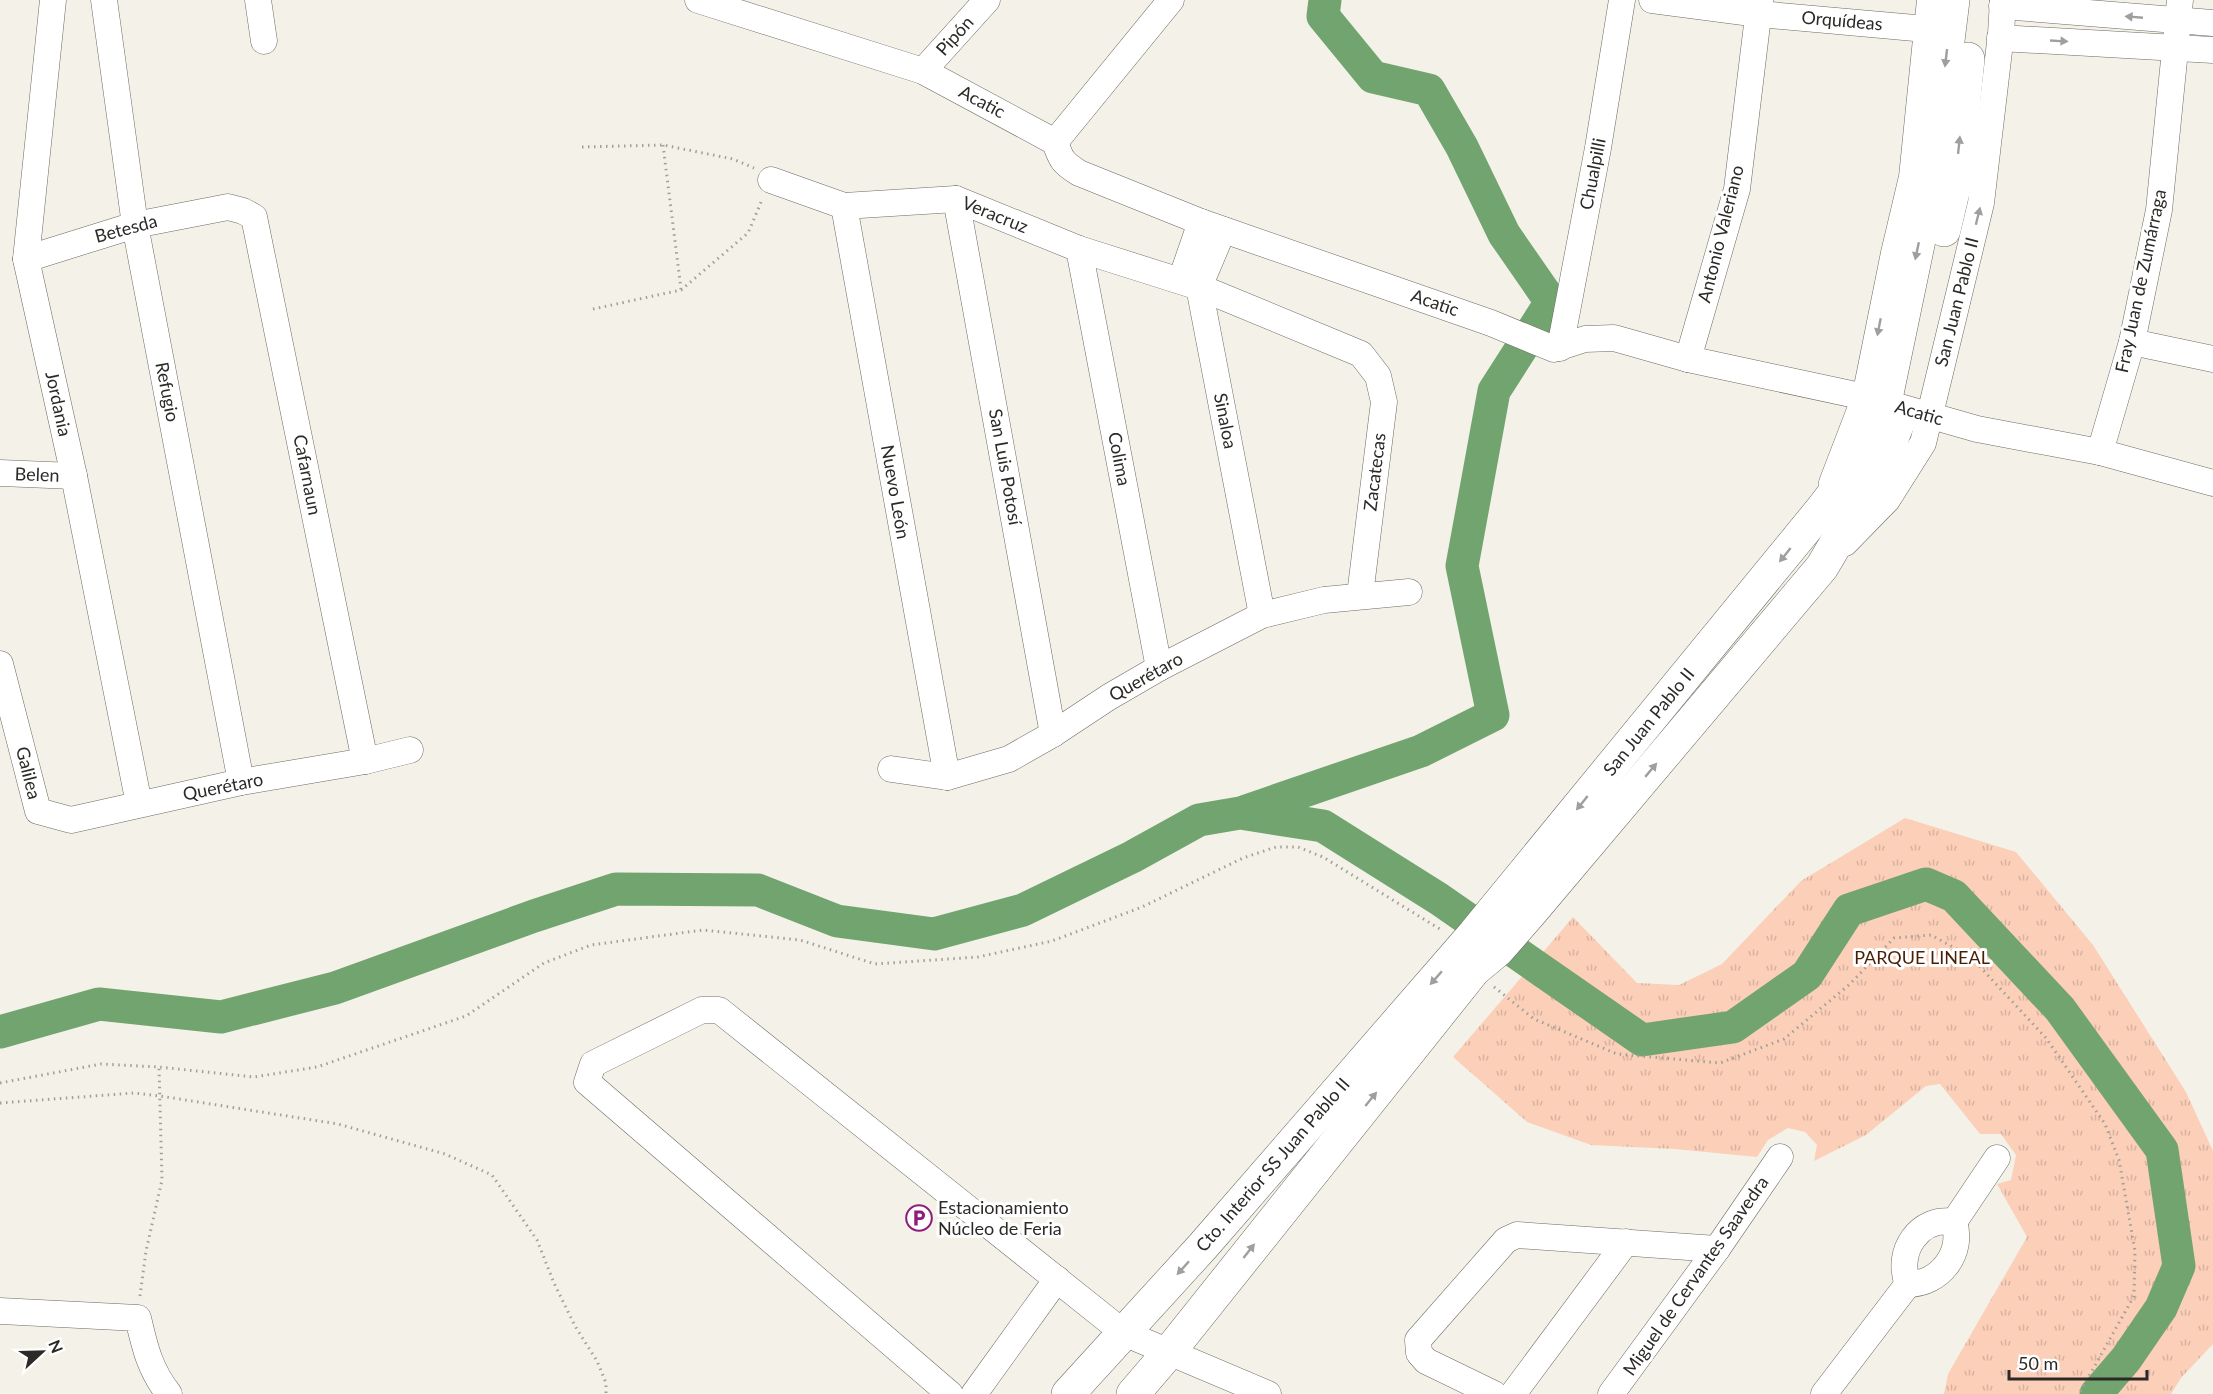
<svg xmlns="http://www.w3.org/2000/svg" width="2213" height="1394" viewBox="0 0 2213 1394" font-family="Lato,sans-serif">
<style>
.grass{fill:url(#grass-tufts)}
.lines{fill:none;stroke-linecap:round;stroke-linejoin:round}
.river{stroke:#72a470;stroke-width:33}
.minor-casing{stroke:#6c6a62;stroke-width:27}
.major-casing{stroke:#6c6a62;stroke-width:34}
.path{stroke:#a19f98;stroke-width:3;stroke-dasharray:1.5 4.5;stroke-linecap:butt}
.minor{stroke:#fff;stroke-width:26}
.major{stroke:#fff;stroke-width:33}
.oneway{fill:#a09f9e}
.labels{text-anchor:middle;stroke-width:6;stroke-linejoin:round;paint-order:stroke}
.street-label{font-size:18px;fill:#2b2a27;stroke:#fff}
.park-label{font-size:18px;fill:#481e05;stroke:#fff}
.poi-label{font-size:18px;fill:#2b2a27;stroke:#fff;text-anchor:start}
</style>
<defs>
<pattern id="grass-tufts" width="24" height="20" patternUnits="userSpaceOnUse" patternTransform="scale(1.5)"><rect width="24" height="20" fill="#fccfb9"/><path d="M3 7l-1-3M5 7V3M7 7l1-3M15 17l-1-3M17 17v-4M19 17l1-3" fill="none" stroke="#d8b29f"/></pattern>
</defs>
<rect width="100%" height="100%" fill="#f4f2e8"/>
<path class="grass" d="M1905,818l111,34 77,93 93,147 27,59v193l-32,34 -10,16h-227l4,-20 79,-137 -30,-53 14,-4 5,-25 -15,-21h-21l-40,-50 -14,2 -60,49 -52,26 3,-16 -12,-13 -17,-4 -20,12 -11,17 -82,-8 -84,-4 -64,-23 -74,-65 120,-140 64,66 42,2 43,-21 79,-83z"/>
<g class="lines">
<g class="river">
<path d="M1246,811l175,-60 72,-36 -31,-149 32,-175 57,-89 -47,-68 -42,-87 -33,-57 -56,-13 -50,-61 2,-16"/>
<path d="M0,1032l99,-28 122,13 114,-29 199,-72 82,-27 142,1 79,31 97,13 89,-24 109,-53 67,-37 41,-7 83,13 116,73 203,141 91,-13 74,-52 42,-65 77,-26 28,12 106,113 102,141 17,116 -18,42 -35,51 -30,35"/>
</g>
<g class="minor-casing">
<g id="minor">
<path d="M53,0l-27,259 48,217 65,328"/>
<path d="M104,0l31,225 106,557"/>
<path d="M258,0l6,41"/>
<path d="M698,0l225,71 132,71c6,18 8,21 24,31l122,49 290,101 63,26 31,-10 29,-1 74,21 177,38 112,32 123,23 113,31"/>
<path d="M1652,0l107,14 167,15"/>
<path d="M2002,6l211,17"/>
<path d="M2000,38l213,12"/>
<path d="M923,71l64,-71"/>
<path d="M1055,142l116,-142"/>
<path d="M771,180l73,26 112,-7 123,50 120,38 162,67 17,22 6,26 -24,193"/>
<path d="M956,199l97,535"/>
<path d="M844,206l103,571"/>
<path d="M1223,230l-24,57 63,328"/>
<path d="M1079,249l80,419"/>
<path d="M26,259l109,-34 93,-18 15,4 11,6 111,544"/>
<path d="M1181,280l20,-58"/>
<path d="M2132,342l81,17"/>
<path d="M1560,348l38,-200 24,-148"/>
<path d="M1688,359l49,-170 23,-189"/>
<path d="M2100,452l32,-110 27,-132 21,-210"/>
<path d="M0,473l74,3"/>
<path d="M1832,483l33,-86 29,-144 18,-76 18,-177"/>
<path d="M1845,543l42,-43 36,-57 58,-240 20,-169 2,-34"/>
<path d="M0,664l38,147 33,9 170,-38 124,-21 45,-11"/>
<path d="M891,769l56,8 62,-18 44,-25 56,-37 50,-29 103,-53 62,-15 85,-8"/>
<path d="M1954,1222l43,-64"/>
<path d="M1908,1284c-13,-32 11,-68 46,-62"/>
<path d="M1908,1284c32,0 56,-31 46,-62"/>
<path d="M0,1311l138,7c7,30 12,52 31,76"/>
<path d="M950,1394l-363,-312 6,-18 109,-54h17l405,323 144,61"/>
<path d="M974,1394l83,-115"/>
<path d="M1494,1394l-68,-33 -7,-8 -1,-13 88,-100 11,-5 200,14"/>
<path d="M1513,1394l113,-152"/>
<path d="M1611,1394l106,-145 63,-92"/>
<path d="M1824,1394l84,-110"/>
</g>
</g>
<g class="major-casing">
<g id="major">
<path d="M1944,230l12,-51 12,-120"/>
<path d="M1068,1394l135,-148 271,-312 348,-425 35,-46 28,-60 45,-216 23,-187"/>
<path d="M1133,1394l36,-42 305,-382 24,-20 34,-39 290,-344 58,-98 20,-51"/>
</g>
</g>
<g class="path">
<path d="M663,145l18,144"/>
<path d="M582,147l81,-2 70,14 21,9"/>
<path d="M593,309l88,-19 67,-57 14,-33"/>
<path d="M1494,987l40,32 83,35 103,9 64,-24 66,-55 44,-46 37,-3 40,22 75,81 59,86 14,36 16,91 -1,45 -55,98"/>
<path d="M0,1083l101,-19 58,3 95,10 63,-10 149,-51 78,-53 47,-18 112,-15 97,10 75,24 103,-7 74,-16 90,-34 101,-49 33,-11h22l25,10 120,74"/>
<path d="M0,1103l134,-10 26,3 178,28 107,30 47,21 45,65 17,43 21,43 22,35 9,22v11"/>
<path d="M140,1296l6,-45 16,-71 -3,-113"/>
</g>
<use href="#minor" class="minor"/>
<use href="#major" class="major"/>
</g>
<defs><path id="oneway-solid" d="M-6-.8H1V-3.2L6.5 0L1 3.2V.8H-6Z" transform="scale(1.5)"/></defs>
<g class="oneway">
<use href="#oneway-solid" transform="translate(2134 17) rotate(-175)"/>
<use href="#oneway-solid" transform="translate(2059 41) rotate(3)"/>
<use href="#oneway-solid" transform="translate(1946 58) rotate(97)"/>
<use href="#oneway-solid" transform="translate(1959 145) rotate(-84)"/>
<use href="#oneway-solid" transform="translate(1978 216) rotate(-76)"/>
<use href="#oneway-solid" transform="translate(1917 251) rotate(102)"/>
<use href="#oneway-solid" transform="translate(1879 327) rotate(101)"/>
<use href="#oneway-solid" transform="translate(1785 555) rotate(129)"/>
<use href="#oneway-solid" transform="translate(1651 770) rotate(-50)"/>
<use href="#oneway-solid" transform="translate(1582 803) rotate(129)"/>
<use href="#oneway-solid" transform="translate(1436 978) rotate(131)"/>
<use href="#oneway-solid" transform="translate(1371 1099) rotate(-51)"/>
<use href="#oneway-solid" transform="translate(1249 1251) rotate(-52)"/>
<use href="#oneway-solid" transform="translate(1183 1268) rotate(132)"/>
</g>
<defs>
<g id="parking-ring" transform="scale(1.35)"><circle r="9.5" fill="#fff" stroke="#8e1c7d" stroke-width="1.5"/><path d="M-3.5-5.5H1a3.5 3.5 0 0 1 0 7H-1V5.5H-3.5ZM-1-3.4V-.6H.8a1.4 1.4 0 0 0 0-2.8Z" fill="#8e1c7d"/></g>
</defs>
<g fill-rule="evenodd">
<use href="#parking-ring" x="919" y="1218"/>
</g>
<g class="labels">
<g class="street-label">
<text transform="translate(1842 21) rotate(5)" y="6">Orquídeas</text>
<text transform="translate(955 36) rotate(-48)" y="6">Pipón</text>
<text transform="translate(982 102) rotate(28)" y="6">Acatic</text>
<text transform="translate(1593 174) rotate(-79)" y="6">Chualpilli</text>
<text transform="translate(995 215) rotate(22)" y="6">Veracruz</text>
<text transform="translate(126 229) rotate(-15)" y="6">Betesda</text>
<text transform="translate(1721 234) rotate(-76)" y="6">Antonio Valeriano</text>
<text transform="translate(2141 281) rotate(-78)" y="6">Fray Juan de Zumárraga</text>
<text transform="translate(1957 302) rotate(-76)" y="6">San Juan Pablo II</text>
<text transform="translate(1435 303) rotate(19)" y="6">Acatic</text>
<text transform="translate(167 392) rotate(79)" y="6">Refugio</text>
<text transform="translate(58 404) rotate(78)" y="6">Jordania</text>
<text transform="translate(1919 413) rotate(16)" y="6">Acatic</text>
<text transform="translate(1225 421) rotate(79)" y="6">Sinaloa</text>
<text transform="translate(1119 459) rotate(79)" y="6">Colima</text>
<text transform="translate(1005 467) rotate(80)" y="6">San Luis Potosí</text>
<text transform="translate(1375 472) rotate(-83)" y="6">Zacatecas</text>
<text transform="translate(37 475) rotate(2)" y="6">Belen</text>
<text transform="translate(307 475) rotate(79)" y="6">Cafarnaun</text>
<text transform="translate(895 492) rotate(80)" y="6">Nuevo León</text>
<text transform="translate(1146 677) rotate(-29)" y="6">Querétaro</text>
<text transform="translate(1649 722) rotate(-51)" y="6">San Juan Pablo II</text>
<text transform="translate(28 773) rotate(76)" y="6">Galilea</text>
<text transform="translate(223 787) rotate(-11)" y="6">Querétaro</text>
<text transform="translate(1273 1165) rotate(-49)" y="6">Cto. Interior SS Juan Pablo II</text>
<text transform="translate(1696 1276) rotate(-55)" y="6">Miguel de Cervantes Saavedra</text>
</g>
<g class="park-label">
<text x="1922" y="964">PARQUE LINEAL</text>
</g>
<g class="poi-label">
<text x="938" y="1214">Estacionamiento<tspan x="938" dy="21">Núcleo de Feria</tspan></text>
</g>
</g>
<g transform="translate(42 1352) rotate(68)" stroke="#ffffff" stroke-width="4.5" paint-order="stroke">
<path d="M0-4.5L10 22L0 15L-10 22Z" fill="#2b2a27"/>
<text y="-9" font-size="16" font-weight="bold" text-anchor="middle" fill="#2b2a27">N</text>
</g>
<path d="M2009 1370v9h138v-9" fill="none" stroke="#2b2a27" stroke-width="3"/>
<text x="2018" y="1370" font-size="18" fill="#2b2a27" stroke="#ffffff" stroke-width="4.5" paint-order="stroke">50 m</text>
</svg>
